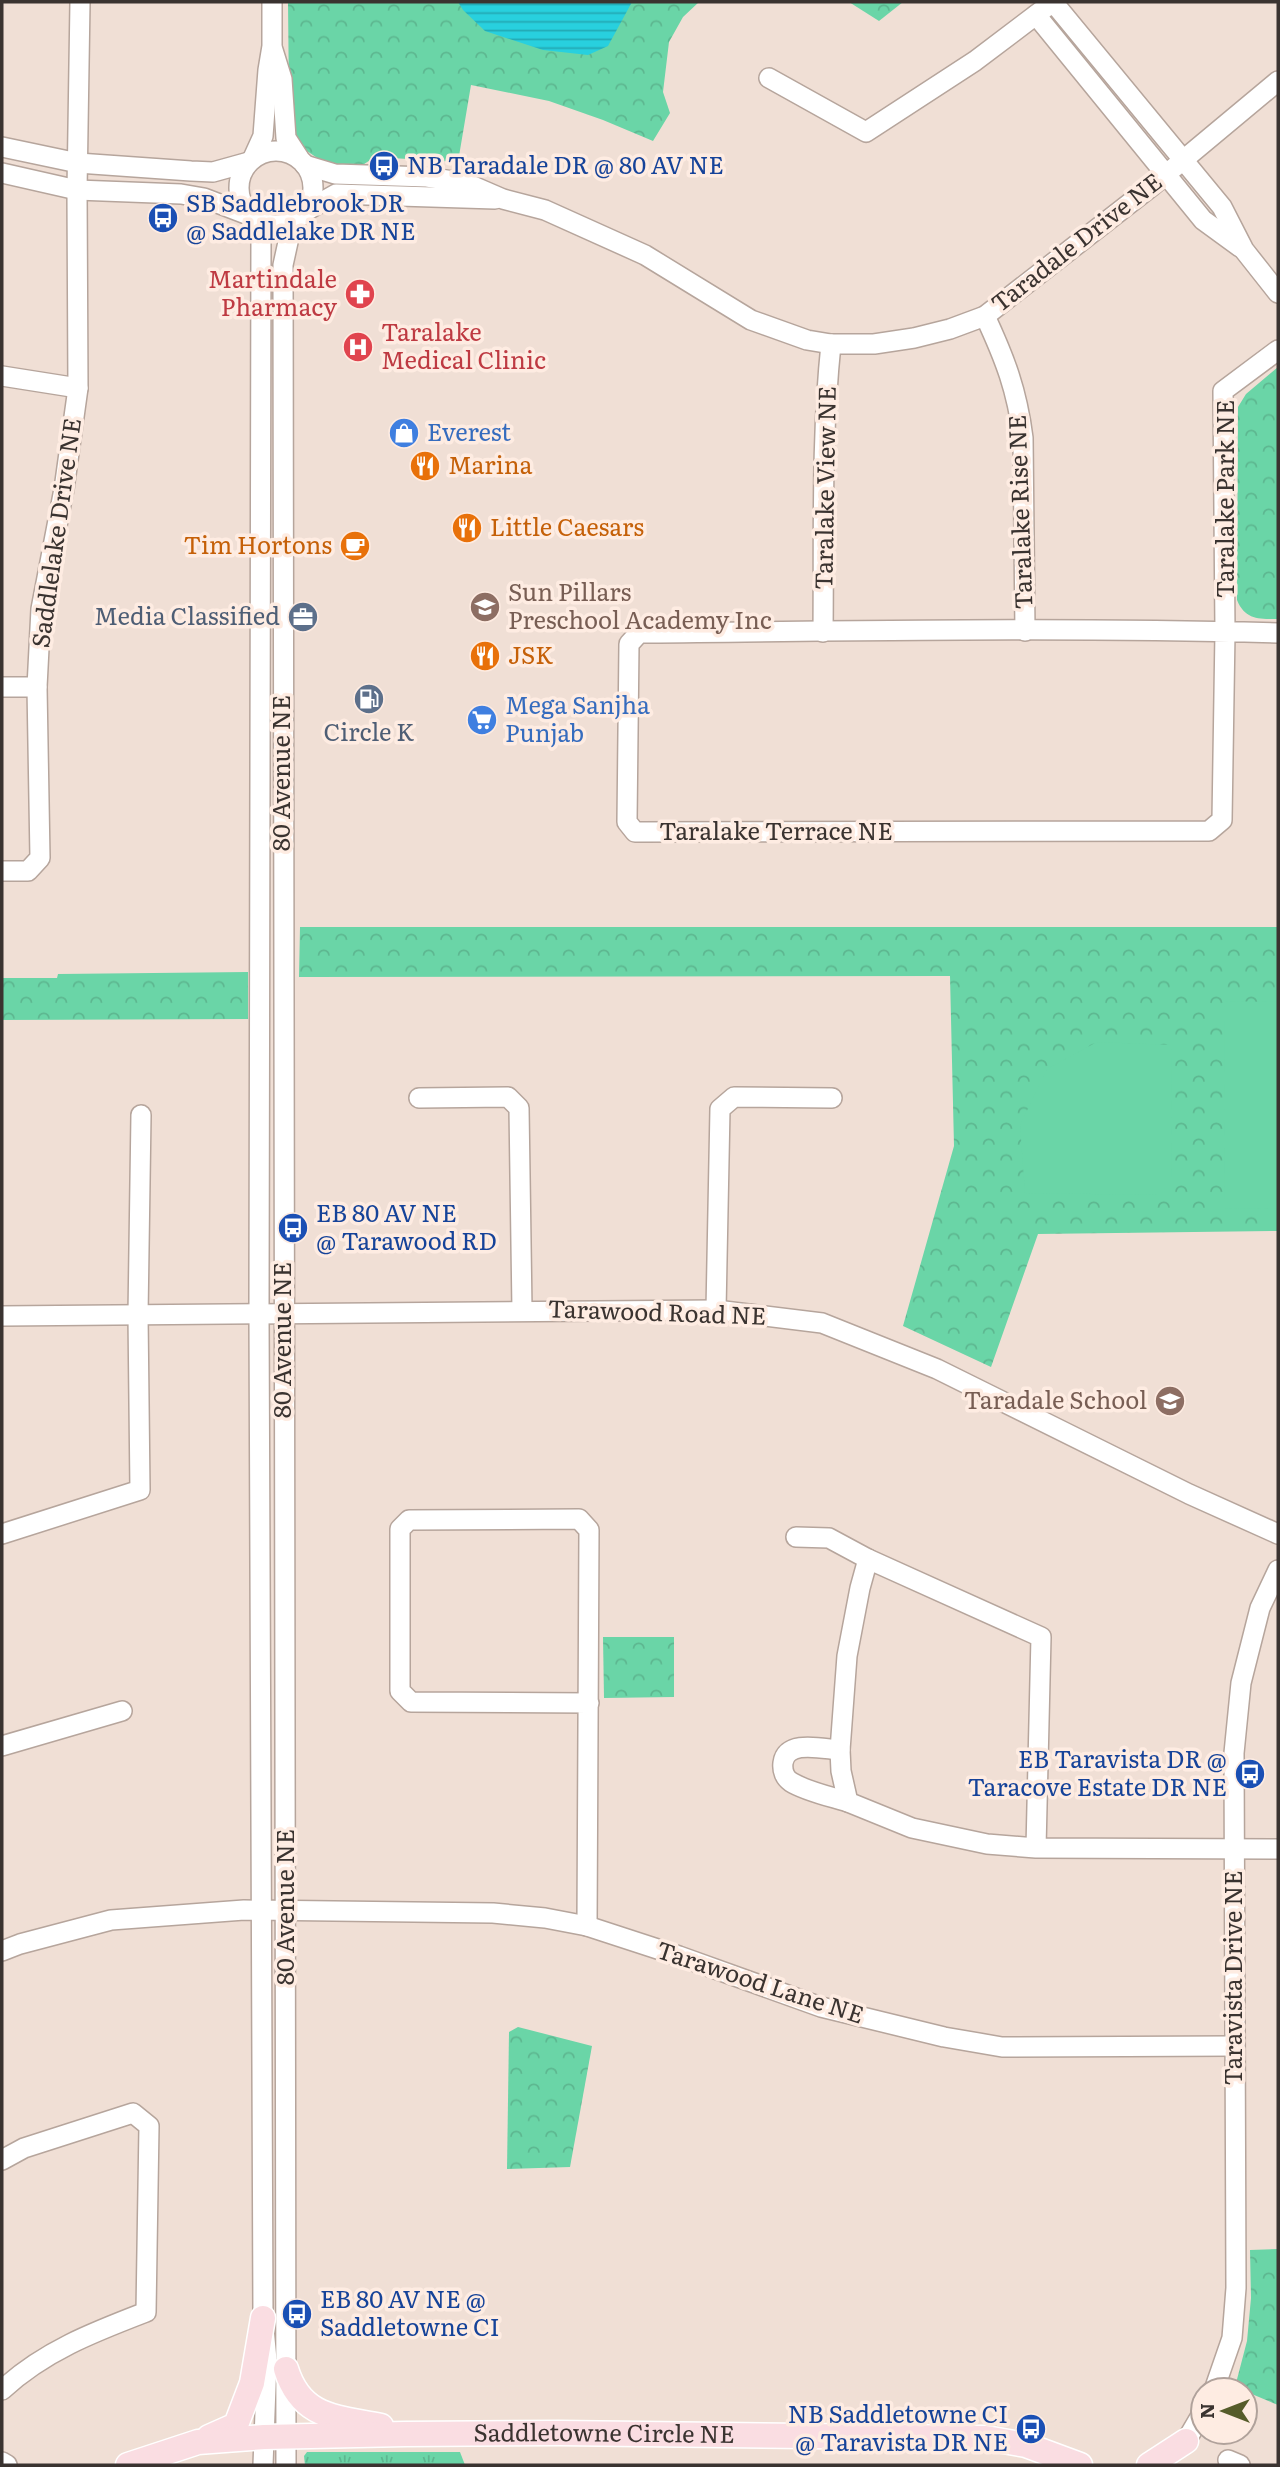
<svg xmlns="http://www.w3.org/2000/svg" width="1280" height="2467" viewBox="0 0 1280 2467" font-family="Literata,serif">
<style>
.grass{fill:url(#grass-tufts)}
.park{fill:url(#park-crowns)}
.pitch{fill:#6ad5a7}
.water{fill:url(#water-rules)}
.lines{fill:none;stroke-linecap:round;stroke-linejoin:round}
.minor-casing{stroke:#b6a59c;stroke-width:22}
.major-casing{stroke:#fff;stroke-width:27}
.minor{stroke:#fff;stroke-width:19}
.major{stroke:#fadde2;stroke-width:24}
.labels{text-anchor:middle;stroke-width:7;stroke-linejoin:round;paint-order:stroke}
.transit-label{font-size:24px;fill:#164399;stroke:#feece2;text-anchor:start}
.street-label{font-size:24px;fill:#3a3330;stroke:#feece2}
.health-label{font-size:24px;fill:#be3a42;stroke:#feece2;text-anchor:end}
.shop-label{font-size:24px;fill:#366cbe;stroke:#feece2;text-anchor:start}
.food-label{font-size:24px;fill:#c56008;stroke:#feece2;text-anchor:start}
.education-label{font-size:24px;fill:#785e54;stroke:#feece2;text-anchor:start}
.service-label{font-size:24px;fill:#4e5e75;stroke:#feece2;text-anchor:end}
</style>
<defs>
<pattern id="grass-tufts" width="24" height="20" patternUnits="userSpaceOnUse" patternTransform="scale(1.75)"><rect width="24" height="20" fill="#6ad5a7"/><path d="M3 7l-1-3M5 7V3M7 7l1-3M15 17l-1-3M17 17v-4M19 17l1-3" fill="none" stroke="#5db790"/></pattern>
<pattern id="park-crowns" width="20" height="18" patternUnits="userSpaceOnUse" patternTransform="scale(1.75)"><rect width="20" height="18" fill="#6ad5a7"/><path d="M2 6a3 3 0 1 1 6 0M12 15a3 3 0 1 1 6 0" fill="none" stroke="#5db790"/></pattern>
<pattern id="water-rules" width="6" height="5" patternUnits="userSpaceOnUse" patternTransform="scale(1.75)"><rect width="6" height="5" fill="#28d0de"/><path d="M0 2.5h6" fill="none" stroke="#23a9b4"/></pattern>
</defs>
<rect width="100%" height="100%" fill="#f0dfd5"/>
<path class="grass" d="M307,2452h153l5,13h-160l-1,-9z"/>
<g class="park">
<path d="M288,2h411l-16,15 -14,25 -6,50 7,21 -17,28 -50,-21 -54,-19 -78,-16 -13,77 -83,-5 -14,9 -13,2 -25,-6 -16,-11 -14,-18 -4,-31z"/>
<path d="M849,2h54l-24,19z"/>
<path d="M1278,367v252c-19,0 -33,1 -41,-19l1,-193 8,-13z"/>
<path d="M300,927h978v304l-240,3 -47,133 -88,-41 51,-180 -4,-170 -651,1z"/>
<path d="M248,972v47l-246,1v-42h55l1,-4z"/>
<path d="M603,1637h71v60l-70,1z"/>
<path d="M518,2027l74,19 -22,121 -63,2 2,-137z"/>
<path d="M1278,2249v156l-43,-18 12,-46 4,-43 -1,-48z"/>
</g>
<g class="pitch">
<path d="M1225,1001l53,1v207l-54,-1z"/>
<path d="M1097,1042l74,3 1,137 -15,13 -132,-2 -5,-68 27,-56z"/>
</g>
<path class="water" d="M458,2h174l-24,44 -20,9 -45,-5 -58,-19 -22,-21z"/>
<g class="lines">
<g class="minor-casing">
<g id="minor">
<path d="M1036,15l167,205 37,27"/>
<path d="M273,50l9,29 4,59 13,20"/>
<path d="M769,78l97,54 109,-71 78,-59 169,205 22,43 34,43"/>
<path d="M2,147l76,16 113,8 22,1 36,-10"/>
<circle cx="276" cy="188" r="37"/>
<path d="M253,158l10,-22 5,-66 4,-24v-44"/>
<path d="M305,165l30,9 92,3 39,6 37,16 42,11 100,45 106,65 56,20 24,4h43l40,-6 36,-9 35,-13 167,-130 126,-105"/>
<path d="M2,173l75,17 104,4 23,4 47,18"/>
<path d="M306,211l30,-17 159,5"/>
<path d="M256,219l5,16 -2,1079 4,1004 4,42 -4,105"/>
<path d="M985,316c20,43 32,74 38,122l2,193"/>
<path d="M1278,350l-55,41 2,241 -3,188 -13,11 -574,1 -8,-10 2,-178 10,-11c213,-2 426,-6 639,0"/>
<path d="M2,376l76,12"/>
<path d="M823,632c1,-96 -2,-192 8,-288"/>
<path d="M2,687h35"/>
<path d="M2,871h26l12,-13 -3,-171 4,-78 23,-120 14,-101 -1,-198 3,-188"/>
<path d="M419,1098l89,-1 11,11 3,202"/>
<path d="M716,1310l4,-201 14,-12 98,1"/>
<path d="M2,1316l714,-6 106,13 115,46 252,125 89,40"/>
<path d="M2,1534l138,-44 -2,-175 3,-200"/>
<path d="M796,1537l33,1 39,21"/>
<path d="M2,1746l120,-35"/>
<path d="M840,1750c-17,-1 -54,-11 -57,13 -1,8 2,15 8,19 14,9 41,15 57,20"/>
<path d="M1036,1848l5,-211 -173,-78 -8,29 -13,68 -7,94 1,21 7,31 64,26 75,16 49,4 242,1"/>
<path d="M587,1926l2,-396 -10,-11 -170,1 -9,9v162l11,11 178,1"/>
<path d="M2,1951l18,-7 91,-24 133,-10 249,3 52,5 42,8 92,30 142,51 123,30 58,10 232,-1"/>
<path d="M2,2160l22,-12 109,-35 16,13 -3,186c-52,20 -102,39 -144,78"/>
<path d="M1214,2390l18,-52 4,-50 -2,-535 7,-70 19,-75 18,-38"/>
<path d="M1186,2441l17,-29"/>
<path d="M1228,2460l12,5"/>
<path d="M2,2462l5,3"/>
<path d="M286,2465l-3,-2200 7,-32 8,-15"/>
</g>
</g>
<g class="major-casing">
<g id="major">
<path d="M286,2369c15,49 50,48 95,57"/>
<path d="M209,2437l27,-12 16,-42 11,-65"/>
<path id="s1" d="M128,2465l70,-23 66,-5 141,-3 154,-1 427,5 40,7 54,20"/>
<path d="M1149,2465l37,-24"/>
</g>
</g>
<use href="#minor" class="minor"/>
<use href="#major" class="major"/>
</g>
<defs>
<g id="bus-disc" transform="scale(1.575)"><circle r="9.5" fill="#1a4fb4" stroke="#feece2"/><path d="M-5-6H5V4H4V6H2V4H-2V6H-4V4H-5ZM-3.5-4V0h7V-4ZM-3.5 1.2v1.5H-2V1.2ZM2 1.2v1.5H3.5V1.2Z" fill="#fff"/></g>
<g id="pharmacy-disc" transform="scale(1.575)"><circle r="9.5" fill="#e0444e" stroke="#feece2"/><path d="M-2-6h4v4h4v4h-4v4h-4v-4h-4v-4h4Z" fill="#fff"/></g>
<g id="hospital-disc" transform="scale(1.575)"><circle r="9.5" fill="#e0444e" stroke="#feece2"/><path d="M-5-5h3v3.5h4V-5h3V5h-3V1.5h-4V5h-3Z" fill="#fff"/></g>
<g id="shop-disc" transform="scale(1.575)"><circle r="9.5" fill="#3f7fe0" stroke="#feece2"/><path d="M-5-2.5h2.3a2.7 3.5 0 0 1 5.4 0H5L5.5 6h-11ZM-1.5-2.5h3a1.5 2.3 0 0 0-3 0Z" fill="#fff"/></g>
<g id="restaurant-disc" transform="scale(1.575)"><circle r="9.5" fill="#e8710a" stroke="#feece2"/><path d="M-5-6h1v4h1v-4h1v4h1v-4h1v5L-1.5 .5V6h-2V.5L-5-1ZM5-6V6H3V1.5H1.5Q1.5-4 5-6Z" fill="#fff"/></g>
<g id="cafe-disc" transform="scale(1.575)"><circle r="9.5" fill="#e8710a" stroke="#feece2"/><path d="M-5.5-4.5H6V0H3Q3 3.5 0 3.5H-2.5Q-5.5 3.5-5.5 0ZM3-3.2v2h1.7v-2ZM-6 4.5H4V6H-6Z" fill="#fff"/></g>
<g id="school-disc" transform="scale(1.575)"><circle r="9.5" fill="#8d6e63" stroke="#feece2"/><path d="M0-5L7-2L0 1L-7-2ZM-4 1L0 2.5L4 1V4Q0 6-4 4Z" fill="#fff"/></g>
<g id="office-disc" transform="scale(1.575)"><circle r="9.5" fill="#5c6f8a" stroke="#feece2"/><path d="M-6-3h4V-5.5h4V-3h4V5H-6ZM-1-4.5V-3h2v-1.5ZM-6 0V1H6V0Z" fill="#fff"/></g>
<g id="fuel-disc" transform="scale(1.575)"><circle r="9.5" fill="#5c6f8a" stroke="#feece2"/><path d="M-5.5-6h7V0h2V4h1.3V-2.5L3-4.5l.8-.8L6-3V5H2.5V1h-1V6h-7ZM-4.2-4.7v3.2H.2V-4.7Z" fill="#fff"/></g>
<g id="supermarket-disc" transform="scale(1.575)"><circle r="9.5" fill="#3f7fe0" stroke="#feece2"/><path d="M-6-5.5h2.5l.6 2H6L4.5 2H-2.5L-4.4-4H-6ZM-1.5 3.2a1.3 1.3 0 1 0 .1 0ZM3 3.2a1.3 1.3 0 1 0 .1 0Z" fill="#fff"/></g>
</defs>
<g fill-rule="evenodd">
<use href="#bus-disc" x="384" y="166"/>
<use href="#bus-disc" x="163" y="218"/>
<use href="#pharmacy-disc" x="360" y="294"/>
<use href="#hospital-disc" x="358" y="347"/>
<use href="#shop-disc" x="404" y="433"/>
<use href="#restaurant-disc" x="425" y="466"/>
<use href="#restaurant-disc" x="467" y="528"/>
<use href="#cafe-disc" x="355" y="546"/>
<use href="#school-disc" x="485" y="607"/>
<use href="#office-disc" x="303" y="617"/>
<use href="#restaurant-disc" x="485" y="656"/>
<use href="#fuel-disc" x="369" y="699"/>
<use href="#supermarket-disc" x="482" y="720"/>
<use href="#bus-disc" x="293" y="1228"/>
<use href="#school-disc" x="1170" y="1401"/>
<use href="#bus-disc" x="1250" y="1774"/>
<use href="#bus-disc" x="297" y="2314"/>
<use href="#bus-disc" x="1031" y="2429"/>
</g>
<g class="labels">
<g class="transit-label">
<text x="407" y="174">NB Taradale DR @ 80 AV NE</text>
<text x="186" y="212">SB Saddlebrook DR<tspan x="186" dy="28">@ Saddlelake DR NE</tspan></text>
<text x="316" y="1222">EB 80 AV NE<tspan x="316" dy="28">@ Tarawood RD</tspan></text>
<text x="1227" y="1768" text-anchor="end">EB Taravista DR @<tspan x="1227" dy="28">Taracove Estate DR NE</tspan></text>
<text x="320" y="2308">EB 80 AV NE @<tspan x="320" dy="28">Saddletowne CI</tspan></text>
<text x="1008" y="2423" text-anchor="end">NB Saddletowne CI<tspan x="1008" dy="28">@ Taravista DR NE</tspan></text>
</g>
<g class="street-label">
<text transform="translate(1077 243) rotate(-38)" y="8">Taradale Drive NE</text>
<text transform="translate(826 488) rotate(-89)" y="8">Taralake View NE</text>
<text transform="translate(1226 499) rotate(-90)" y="8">Taralake Park NE</text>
<text transform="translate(1021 512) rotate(-92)" y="8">Taralake Rise NE</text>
<text transform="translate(57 533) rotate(-82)" y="8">Saddlelake Drive NE</text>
<text transform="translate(282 773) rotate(-90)" y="8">80 Avenue NE</text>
<text x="776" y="840">Taralake Terrace NE</text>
<text transform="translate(657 1313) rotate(2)" y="8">Tarawood Road NE</text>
<text transform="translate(283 1340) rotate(-90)" y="8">80 Avenue NE</text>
<text transform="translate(286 1907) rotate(-90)" y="8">80 Avenue NE</text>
<text transform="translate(1234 1978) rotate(-90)" y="8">Taravista Drive NE</text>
<text transform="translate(760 1983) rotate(18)" y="8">Tarawood Lane NE</text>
<text dy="8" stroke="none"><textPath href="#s1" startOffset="480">Saddletowne Circle NE</textPath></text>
</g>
<g class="health-label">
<text x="337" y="288">Martindale<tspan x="337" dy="28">Pharmacy</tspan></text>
<text x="381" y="341" text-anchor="start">Taralake<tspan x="381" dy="28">Medical Clinic</tspan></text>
</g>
<g class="shop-label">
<text x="427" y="441">Everest</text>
<text x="505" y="714">Mega Sanjha<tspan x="505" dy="28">Punjab</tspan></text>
</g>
<g class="food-label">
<text x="448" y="474">Marina</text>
<text x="490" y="536">Little Caesars</text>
<text x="332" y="554" text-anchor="end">Tim Hortons</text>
<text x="508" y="664">JSK</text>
</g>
<g class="education-label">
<text x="508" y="601">Sun Pillars<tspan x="508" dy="28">Preschool Academy Inc</tspan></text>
<text x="1147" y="1409" text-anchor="end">Taradale School</text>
</g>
<g class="service-label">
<text x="280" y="625">Media Classified</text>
<text x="369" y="741" text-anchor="middle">Circle K</text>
</g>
</g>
<rect width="1280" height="2467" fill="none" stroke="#3a3330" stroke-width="7"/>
<g transform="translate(1224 2411) rotate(270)"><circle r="33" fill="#feece2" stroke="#b0a29b" stroke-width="2"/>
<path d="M0-5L12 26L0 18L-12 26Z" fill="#565c2a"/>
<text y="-10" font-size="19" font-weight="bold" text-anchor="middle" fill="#3a3330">N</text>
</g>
</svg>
